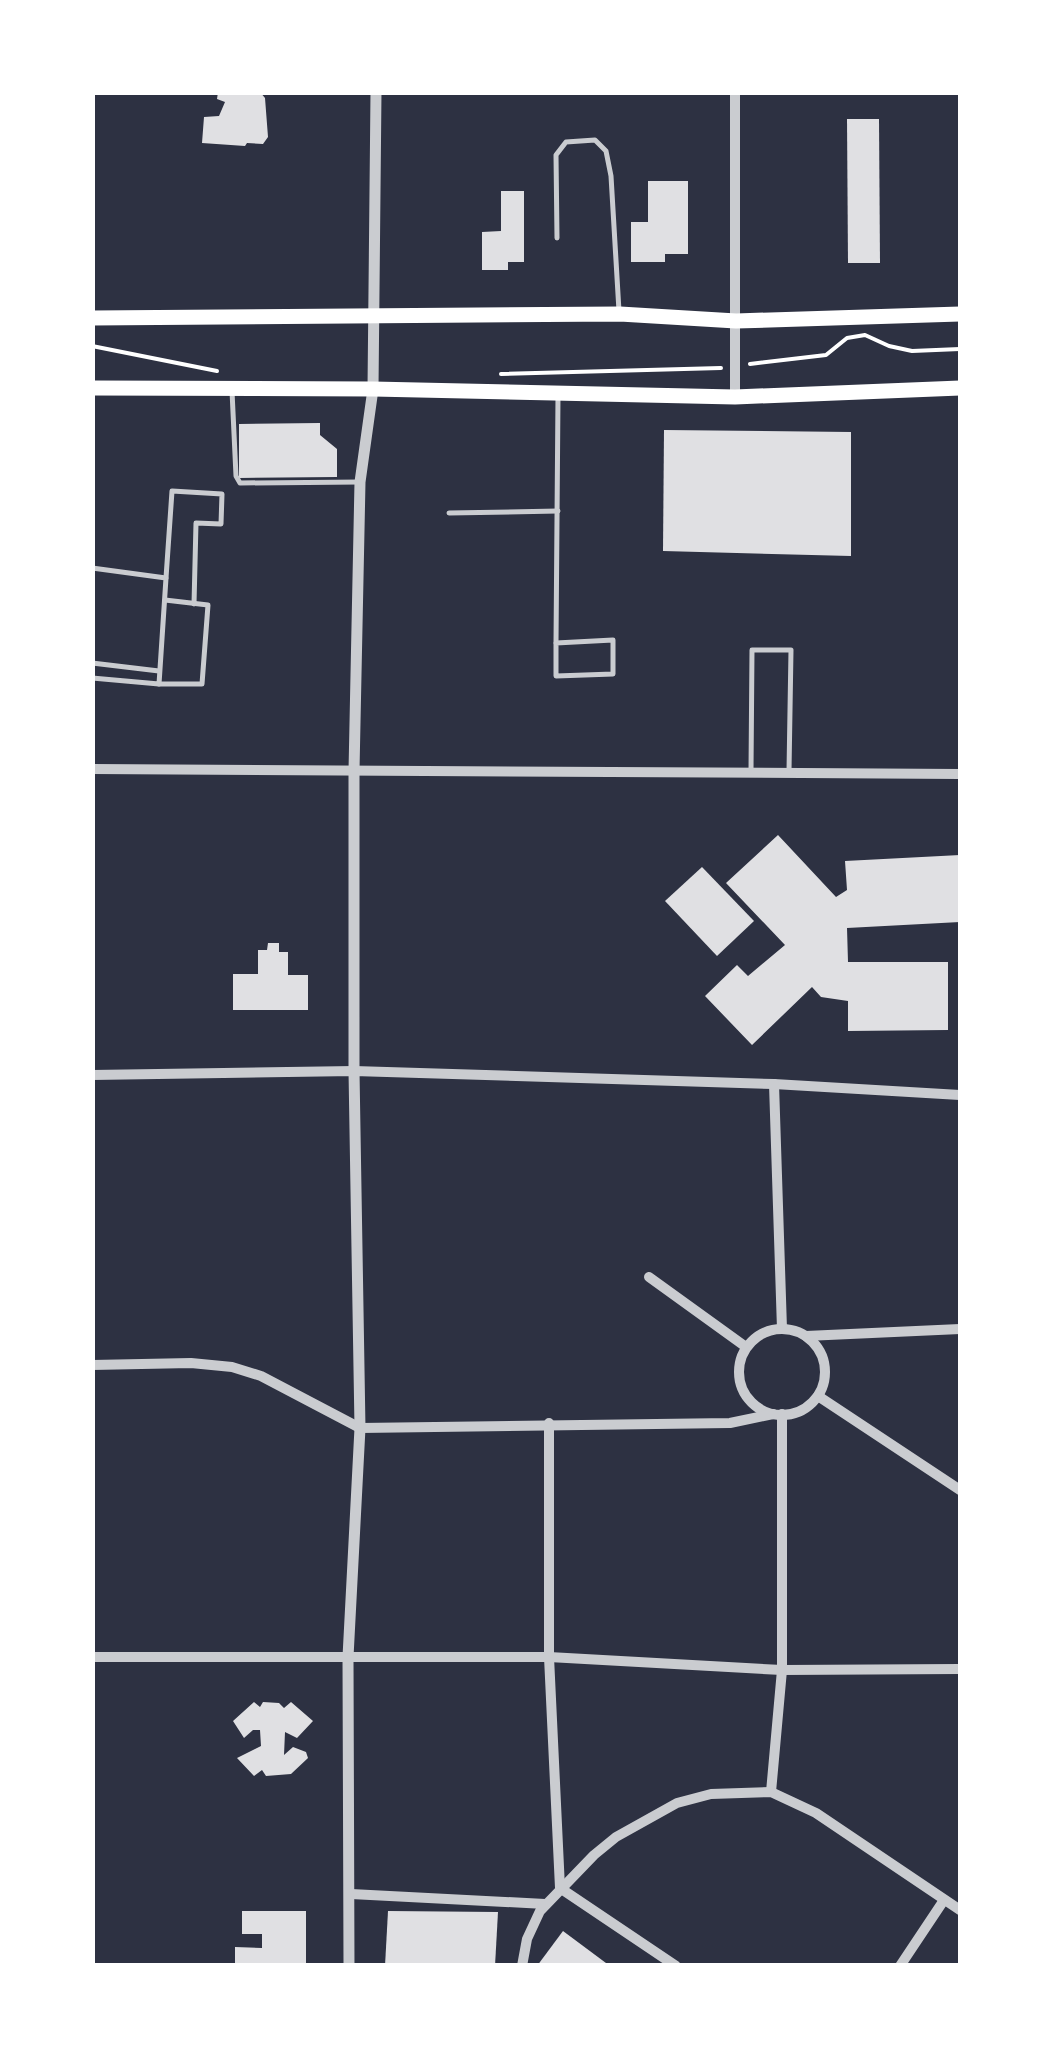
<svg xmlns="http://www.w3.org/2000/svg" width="1053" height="2058" viewBox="0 0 1053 2058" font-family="Mulish,sans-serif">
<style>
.building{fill:#e0e0e3}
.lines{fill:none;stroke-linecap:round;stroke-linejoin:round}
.path{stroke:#fff;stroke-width:4}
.service{stroke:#caccd0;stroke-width:5}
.minor{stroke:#caccd0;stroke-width:10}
.tertiary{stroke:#caccd0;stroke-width:11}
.primary{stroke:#fff;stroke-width:15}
</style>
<rect width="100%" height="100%" fill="#2d3142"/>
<g class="building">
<path d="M218,92h42l5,6 3,39 -5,7 -16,-1 -2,3 -43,-3 2,-26 15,-1 6,-14 -8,-3z"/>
<path d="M847,119h32l1,144h-32z"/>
<path d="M648,181h40v73h-23v8h-34v-40h17z"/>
<path d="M501,191h23v71h-16v8h-26v-38l19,-1z"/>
<path d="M320,423v12l17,14v28l-98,1v-54z"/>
<path d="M664,430l187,2v124l-188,-5z"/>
<path d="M778,835l58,62 11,-7 -2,-29 115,-6v67l-113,6 1,34h100v68l-100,1v-30l-27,-4 -9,-10 -60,58 -47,-49 32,-31 11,11 37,-31 -59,-62z"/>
<path d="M702,867l52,54 -37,35 -52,-55z"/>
<path d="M268,943h11v9h9v23h20v35h-75v-36h25v-24h9z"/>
<path d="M254,1702l6,5 3,-5 16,1 5,5 7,-6 22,19 -16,17 -12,-6 -1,23 9,-8 13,5 2,6 -17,16 -25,2 -4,-6 -8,6 -17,-18 24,-12 -1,-16h-7l-9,8 -11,-17z"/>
<path d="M242,1911h64v55h-71v-19l27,1v-14h-20z"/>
<path d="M388,1911l110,1 -3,54h-110z"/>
<path d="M563,1931l47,35h-73z"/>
</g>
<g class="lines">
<g class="path">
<path d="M92,346l125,25"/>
<path d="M750,364l76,-9 21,-17 18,-3 24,11 23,5 48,-2"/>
<path d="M501,374l220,-6"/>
</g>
<g class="service">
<path d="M557,238l-1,-83 10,-13 29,-2 11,11 5,25 8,135"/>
<path d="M232,391l4,85 4,7 120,-1"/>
<path d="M449,513l109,-2"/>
<path d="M92,568l74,10 -7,106 -67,-6"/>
<path d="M166,578l6,-87 50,3 -1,30 -25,-1 -2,81"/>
<path d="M613,640v34l-57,2v-33z"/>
<path d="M556,643l2,-247"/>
<path d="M92,663l67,8"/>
<path d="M159,684h43l6,-79 -43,-5"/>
<path d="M751,771l1,-121h39l-2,121"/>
</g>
<g class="minor">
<path d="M735,397v-305"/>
<path d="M92,769l868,5"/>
<path d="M92,1075l262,-4 420,13 186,11"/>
<path d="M774,1084l8,245"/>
<path d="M649,1277l97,70"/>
<circle cx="782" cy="1372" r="43"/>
<path d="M806,1336l154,-7"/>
<path d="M92,1365l99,-2 41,4 29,9 99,52 370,-5 43,-9"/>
<path d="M818,1396l142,94"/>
<path d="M549,1423v234l11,231 116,78"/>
<path d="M92,1657h457l233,13 178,-1"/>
<path d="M771,1792l11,-122v-256"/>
<path d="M351,1894l194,10"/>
<path d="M522,1966l5,-27 13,-28 54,-56 22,-18 61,-34 34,-9 60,-2 45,21 144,97"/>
<path d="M900,1966l44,-66"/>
</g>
<path class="tertiary" d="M349,1966l-1,-309 12,-229 -6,-357v-300l6,-289 13,-93 3,-297"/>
<g class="primary">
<path d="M92,318l528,-4 116,7 224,-7"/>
<path d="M92,388l281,1 362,8 225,-9"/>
</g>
</g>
<rect width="1053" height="2058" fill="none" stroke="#ffffff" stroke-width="190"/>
</svg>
